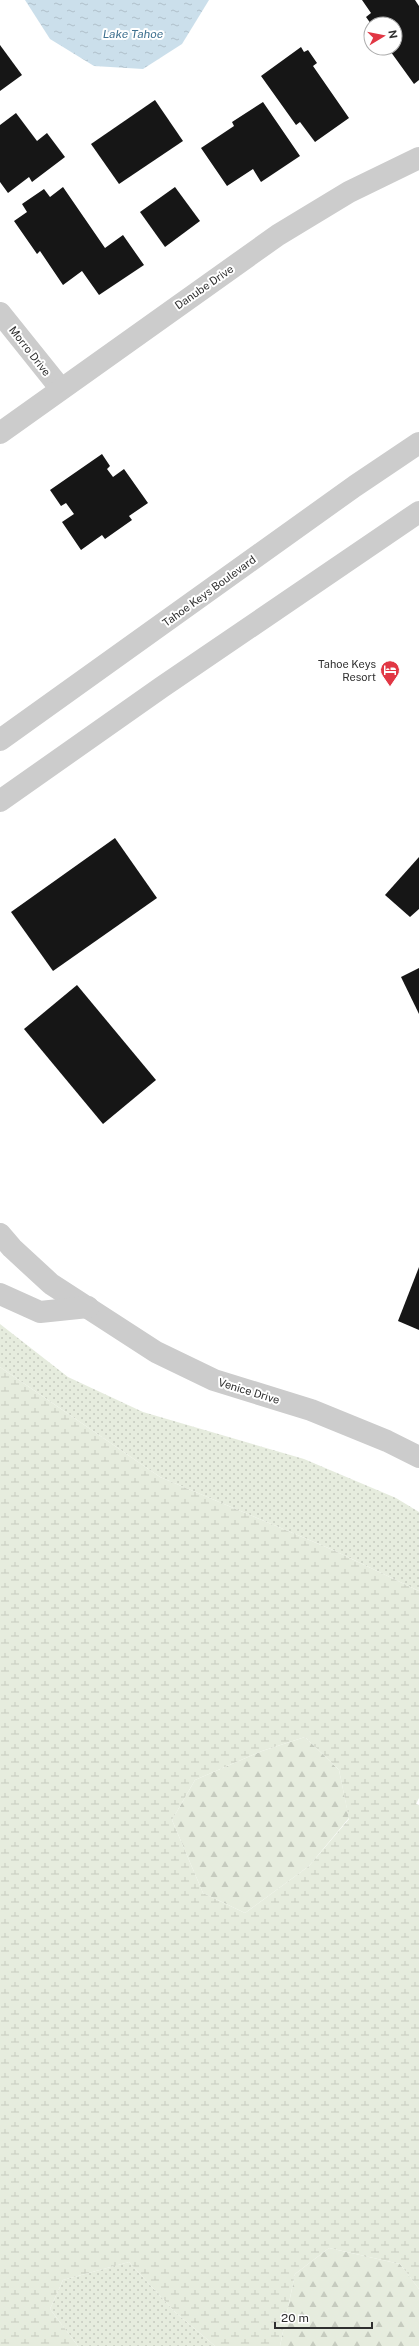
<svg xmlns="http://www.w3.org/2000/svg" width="419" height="2346" viewBox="0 0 419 2346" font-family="'Public Sans',sans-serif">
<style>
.grass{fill:url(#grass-dots)}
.forest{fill:url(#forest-firs)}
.wetland{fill:url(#wetland-marsh);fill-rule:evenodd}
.water{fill:url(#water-ripples)}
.building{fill:#161616}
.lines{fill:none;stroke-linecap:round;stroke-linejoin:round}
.street{stroke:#ccc;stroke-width:22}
.labels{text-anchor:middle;stroke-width:4;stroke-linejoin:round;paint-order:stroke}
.street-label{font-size:11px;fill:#2f2f2f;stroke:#fff}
.poi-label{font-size:11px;fill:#2f2f2f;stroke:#fff;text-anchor:end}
.water-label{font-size:12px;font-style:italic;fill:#3f7190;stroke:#fff}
</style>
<defs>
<pattern id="grass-dots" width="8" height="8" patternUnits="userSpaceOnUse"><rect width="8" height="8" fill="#e6ecde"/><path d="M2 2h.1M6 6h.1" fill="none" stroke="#c6cbbf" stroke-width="1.8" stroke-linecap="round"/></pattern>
<pattern id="forest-firs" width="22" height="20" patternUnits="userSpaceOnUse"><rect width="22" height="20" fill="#e6ecde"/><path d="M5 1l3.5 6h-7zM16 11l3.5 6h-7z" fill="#c6cbbf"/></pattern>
<pattern id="wetland-marsh" width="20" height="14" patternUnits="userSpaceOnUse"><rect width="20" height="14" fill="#e6ecde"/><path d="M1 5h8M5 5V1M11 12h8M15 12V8" fill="none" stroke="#c6cbbf"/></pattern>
<pattern id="water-ripples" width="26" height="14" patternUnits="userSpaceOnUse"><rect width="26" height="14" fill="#cbdfeb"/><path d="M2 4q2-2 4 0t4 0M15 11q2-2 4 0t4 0" fill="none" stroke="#afc0ca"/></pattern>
</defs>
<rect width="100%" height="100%" fill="#fff"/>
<g class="grass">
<path d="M0,1324l68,53 75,35 161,47 92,39 23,14v79l-86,-41 -173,-73 -160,-110z"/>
<path d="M129,2262l46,50 40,34h-137l-28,-37 13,-29z"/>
</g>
<g class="forest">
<path d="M305,1737l34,33 10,48 -40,48 -64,47 -42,-20 -31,-73 23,-40 67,-29z"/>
<path d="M329,2248l71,16 19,25v57h-139l15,-72z"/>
</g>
<path class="wetland" d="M0,1367l160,110 173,73 86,41v207l-3,6 3,1v484l-19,-25 -71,-16 -34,26 -15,72h-65l-40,-34 -46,-50 -66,18 -13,29 28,37h-78zM305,1737l34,33 10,49 -40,47 -64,47 -42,-20 -31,-73 23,-40 67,-29z"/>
<path class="water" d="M25,0h184l-27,44 -39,25 -49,-3 -44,-27z"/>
<g class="building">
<path d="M362,0h53l4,6v74l-5,4 -26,-36h7v-24h-24l-5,-7 5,-4z"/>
<path d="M0,45l22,30 -22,16z"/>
<path d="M301,47l3,5 4,-2 9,13 -4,3 36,52 -34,24 -15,-20 -4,3 -35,-49z"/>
<path d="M155,100l28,41 -64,43 -28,-40z"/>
<path d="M263,102l37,54 -39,26 -8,-13 -26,17 -26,-38 33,-22 -2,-4z"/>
<path d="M16,113l21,28 10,-8 18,24 -33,25 -3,-5 -21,16 -8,-11v-57z"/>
<path d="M63,187l42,61 18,-13 21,30 -45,30 -17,-24 -19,14 -23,-34 -3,3 -23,-33 13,-9 -5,-8 22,-15 6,8z"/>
<path d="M175,187l25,34 -35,26 -25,-35z"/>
<path d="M102,454l8,12 -3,3 6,8 11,-8 24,34 -19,13 3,4 -27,19 -3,-4 -21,15 -19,-28 12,-8 -8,-11 -5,3 -11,-16z"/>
<path d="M115,838l42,60 -104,73 -42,-59z"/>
<path d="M419,857v52l-9,8 -25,-22z"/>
<path d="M419,968v46l-18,-37z"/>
<path d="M77,985l79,95 -53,44 -79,-95z"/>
<path d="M419,1267v63l-21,-9z"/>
</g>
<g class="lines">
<g class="street">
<path d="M0,313l61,76"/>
<path d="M0,433l278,-198 71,-43 70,-34"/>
<path d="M0,740l355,-254 64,-43"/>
<path d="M0,801l162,-114 257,-175"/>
<path d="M0,1234l12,14 39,36 105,68 58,28 97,30 76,31 32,16"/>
<path d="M0,1294l40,18 48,-5"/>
</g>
</g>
<defs>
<g id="hotel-pin" transform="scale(1)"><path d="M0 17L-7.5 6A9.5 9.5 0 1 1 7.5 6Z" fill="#e13744" stroke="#fff"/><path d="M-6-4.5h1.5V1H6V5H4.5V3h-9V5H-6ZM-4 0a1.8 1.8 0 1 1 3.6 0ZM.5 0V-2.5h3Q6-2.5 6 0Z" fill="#fff"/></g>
</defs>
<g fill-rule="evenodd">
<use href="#hotel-pin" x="390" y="670"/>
</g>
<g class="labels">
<g class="street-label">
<text transform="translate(204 287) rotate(-35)" y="4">Danube Drive</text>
<text transform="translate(30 351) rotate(52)" y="4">Morro Drive</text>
<text transform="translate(209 591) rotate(-36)" y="4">Tahoe Keys Boulevard</text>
<text transform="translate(249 1391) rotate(17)" y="4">Venice Drive</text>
</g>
<g class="poi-label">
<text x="376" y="668">Tahoe Keys<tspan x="376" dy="13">Resort</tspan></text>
</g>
<g class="water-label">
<text x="133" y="38">Lake Tahoe</text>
</g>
</g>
<g transform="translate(383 36) rotate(80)"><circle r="19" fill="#ffffff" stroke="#acacac"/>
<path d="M0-3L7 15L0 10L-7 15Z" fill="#e13744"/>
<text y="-6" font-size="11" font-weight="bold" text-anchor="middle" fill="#2f2f2f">N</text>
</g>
<path d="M275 2322v6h97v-6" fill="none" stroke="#2f2f2f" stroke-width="2"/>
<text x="281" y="2322" font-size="12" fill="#2f2f2f" stroke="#ffffff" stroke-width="3" paint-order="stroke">20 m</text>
</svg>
